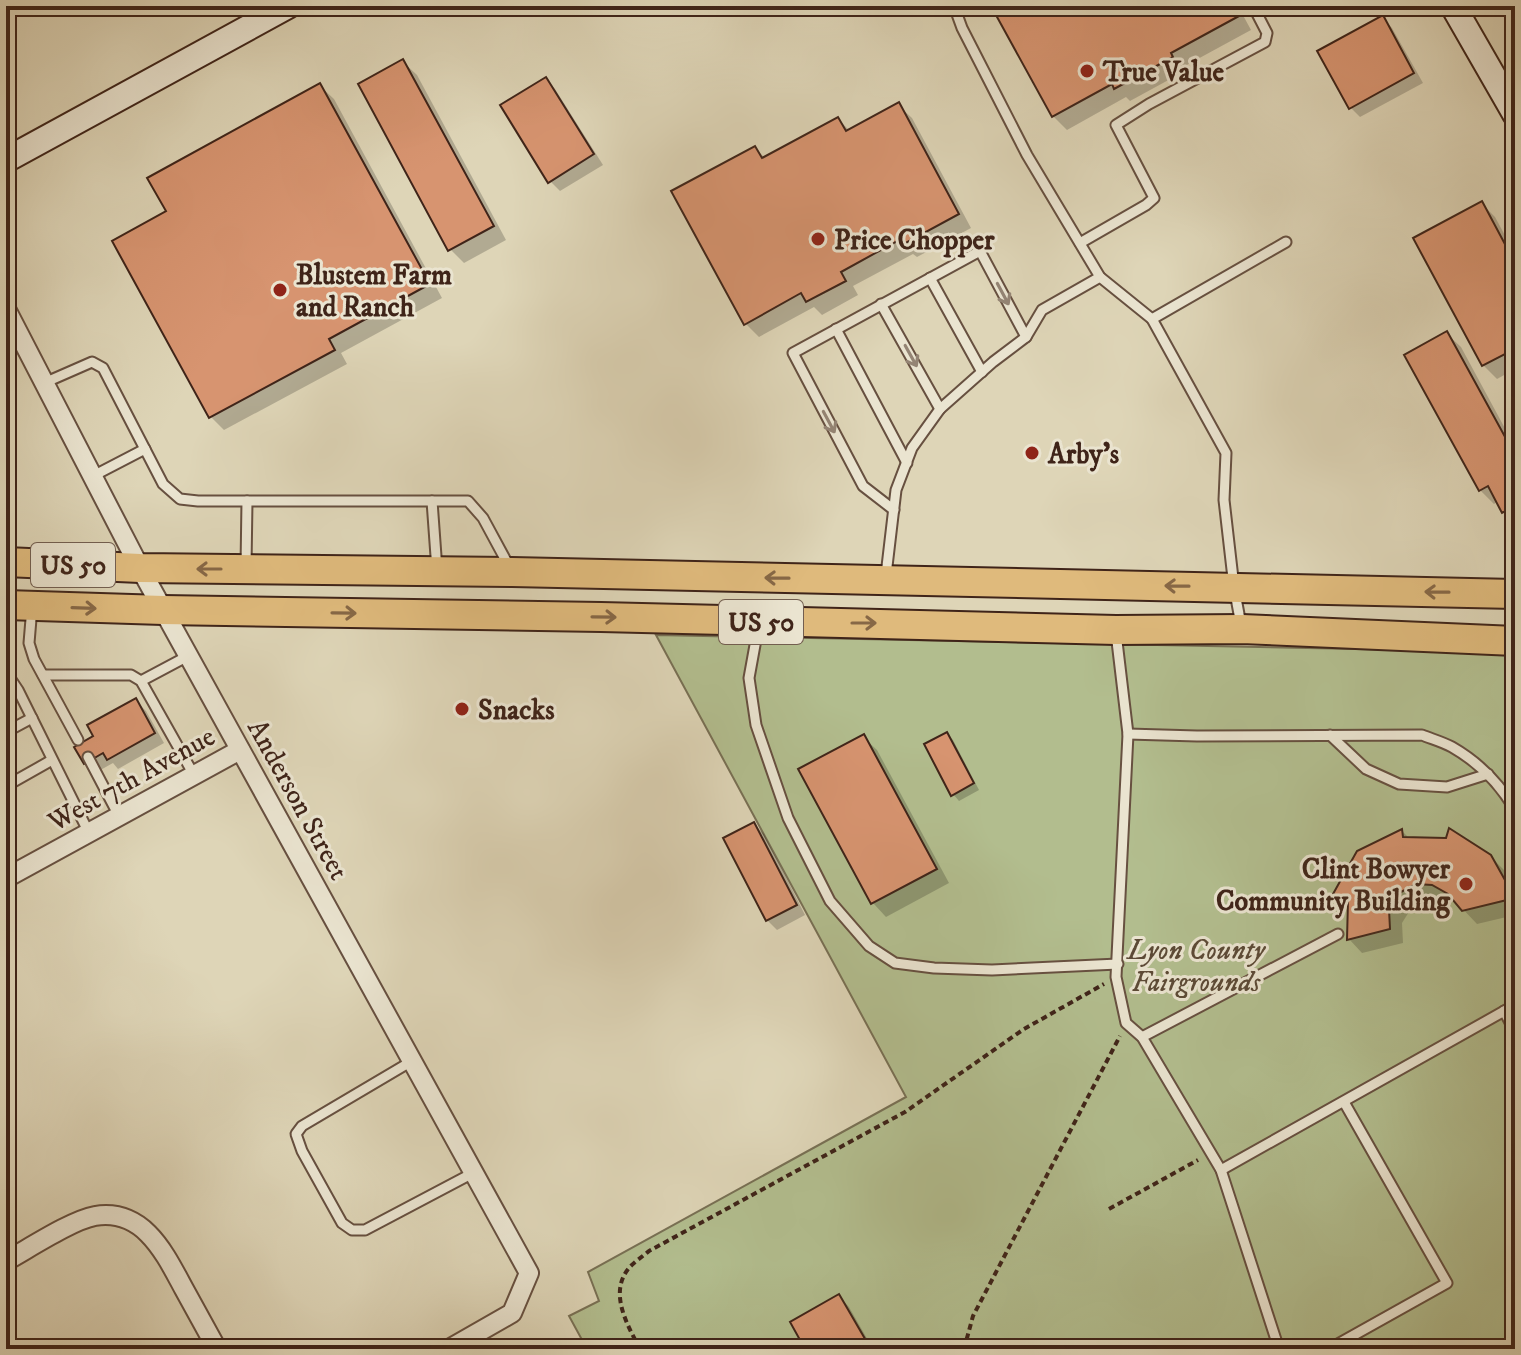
<svg xmlns="http://www.w3.org/2000/svg" width="1521" height="1355" viewBox="0 0 1521 1355" font-family="'IM FELL DW Pica',serif">
<style>
.green{fill:#b2bd8e;stroke:#787054;stroke-width:2}
.shadow{fill:#0003}
.building{fill:#d79470;stroke:#3f2419;stroke-width:2}
.lines{fill:none;stroke-linecap:round;stroke-linejoin:round}
.lane-casing{stroke:#675040;stroke-width:13}
.street-casing{stroke:#675040;stroke-width:22}
.secondary-casing{stroke:#3f2419;stroke-width:28}
.primary-casing{stroke:#3f2419;stroke-width:32}
.path{stroke:#3f2419;stroke-width:4;stroke-dasharray:6 4;stroke-linecap:butt}
.lane{stroke:#eae4d0;stroke-width:9}
.street{stroke:#eae4d0;stroke-width:18}
.secondary{stroke:#eae4d0;stroke-width:24}
.primary{stroke:#dfba7c;stroke-width:28}
.oneway{stroke:#948474}
.oneway2{stroke:#876846}
.poi-dot{fill:#8f2418;stroke:#eae4d0;stroke-width:3}
.labels{text-anchor:middle;stroke-width:6;stroke-linejoin:round;paint-order:stroke}
.shield{fill:#eae4d0;stroke:#725e50;stroke-width:2}
.shield-label{font-size:26px;font-weight:bold;fill:#3f2419}
.poi-label{font-size:28px;font-weight:bold;fill:#3f2419;stroke:#eae4d0;text-anchor:start}
.street-label{font-size:28px;fill:#3f2419;stroke:#eae4d0}
.park-label{font-size:28px;font-style:italic;fill:#5c4a36;stroke:#eae4d0}
</style>
<rect width="100%" height="100%" fill="#ded5b7"/>
<filter id="stains"><feTurbulence type="fractalNoise" baseFrequency=".0025" numOctaves="4"/><feColorMatrix values="0 0 0 0 .2 0 0 0 0 .09 0 0 0 0 .02 0 0 0 .5 -.17"/></filter>
<radialGradient id="worn" r=".72"><stop offset=".6" stop-color="#630" stop-opacity="0"/><stop offset="1" stop-color="#630" stop-opacity=".3"/></radialGradient>
<path class="green" d="M656,635l849,17 10,2v695h-928l-18,-33 30,-15 -11,-29 318,-175z"/>
<g class="shadow">
<path d="M993,6h245l13,24 -68,37 2,4 -55,30 -4,-4 -59,33 -14,-14z"/>
<path d="M1382,17l10,11 31,55 -63,34 -10,-10z"/>
<path d="M403,62l14,13 89,165 -42,23 -14,-14z"/>
<path d="M545,79l10,10 48,76 -43,26 -10,-10z"/>
<path d="M320,86l14,13 108,199 -101,55 6,11 -123,66 -13,-13 -43,-205z"/>
<path d="M898,105l14,13 59,110 -54,29 -4,-3 -60,32 5,9 -36,20 -8,-8 -55,30 -14,-14 10,-175 11,11 72,-40 12,12z"/>
<path d="M1481,203l14,14 20,37v115l-18,10 -14,-14 -67,-127z"/>
<path d="M1447,334l14,13 54,100v76l-11,-11 -6,-11 -4,3 -14,-14z"/>
<path d="M136,701l10,10 18,32 -46,26 -5,-6 -18,10 -10,-10 11,-26z"/>
<path d="M947,734l6,6 26,50 -20,11 -6,-7z"/>
<path d="M863,737l14,13 72,133 -63,34 -13,-14z"/>
<path d="M754,824l10,10 41,81 -28,15 -10,-10z"/>
<path d="M1402,831l8,8 80,17 15,15 10,18v26l-38,9 -19,-20 -10,-6 -17,-2 -19,11 -10,16 1,20 -41,10 -13,-14v-31l-14,-14z"/>
<path d="M839,1296l10,11 24,42h-65z"/>
</g>
<g class="building">
<path d="M991,6h242l6,10 -68,37 2,4 -59,32 -2,-5 -60,33z"/>
<path d="M1383,15l31,58 -65,36 -32,-58z"/>
<path d="M403,59l91,167 -46,25 -90,-167z"/>
<path d="M546,77l48,77 -46,29 -48,-78z"/>
<path d="M320,83l110,201 -101,55 6,11 -126,68 -97,-177 54,-30 -19,-33z"/>
<path d="M899,102l60,112 -57,31 -3,-5 -58,32 5,9 -40,21 -5,-9 -57,32 -73,-134 84,-45 7,12 76,-41 8,14z"/>
<path d="M1482,201l33,62v86l-33,17 -69,-128z"/>
<path d="M1447,331l68,124v51l-13,7 -14,-27 -9,5 -75,-136z"/>
<path d="M136,698l19,35 -48,27 -4,-7 -19,11 -10,-17 19,-11 -6,-11z"/>
<path d="M947,732l27,51 -23,13 -27,-52z"/>
<path d="M864,734l73,135 -66,35 -73,-135z"/>
<path d="M754,822l43,83 -31,16 -43,-83z"/>
<path d="M1449,828l42,27 24,43 -53,13 -14,-17 -16,-9 -16,-1 -17,9 -10,16 1,20 -43,11 1,-40 -15,-6 24,-43 45,-22 1,8 43,1z"/>
<path d="M839,1294l29,50 -8,5h-55l-15,-27z"/>
</g>
<g class="lines">
<g class="lane-casing">
<g id="lane">
<path d="M954,6l8,22 65,127 73,122 52,42"/>
<path d="M1080,243l66,-38 8,-7 -38,-73 33,-21 116,-62 2,-9 -14,-27"/>
<path d="M930,278l52,94"/>
<path d="M881,304l59,105"/>
<path d="M836,329l71,134"/>
<path d="M44,383l48,-21 11,6 60,116 17,15 18,2h270l15,17 27,50"/>
<path d="M93,476l52,-27"/>
<path d="M432,501l5,69"/>
<path d="M894,510l-31,-24 -70,-133 187,-102 46,86"/>
<path d="M246,566l1,-65"/>
<path d="M886,575l10,-85 16,-42 28,-39 53,-47 33,-25 16,-27 58,-33"/>
<path d="M32,607l-3,36 5,16 44,81"/>
<path d="M759,623l-10,55 7,47 32,93 42,83 39,45 26,17 39,5 58,2 126,-6"/>
<path d="M1241,625l-7,-38 -10,-87 2,-47 -74,-134 134,-77"/>
<path d="M1116,633l12,101 -12,243 10,46 16,14 79,133 58,179"/>
<path d="M6,672l12,18 71,143"/>
<path d="M43,675h88l10,6 53,94"/>
<path d="M141,681l47,-25"/>
<path d="M6,732l26,-14"/>
<path d="M1128,734l69,2 225,-1c10,4 21,7 30,12 26,15 48,37 63,63"/>
<path d="M1330,735l36,34 33,15 48,3 41,-13"/>
<path d="M88,757l31,59"/>
<path d="M6,786l46,-26"/>
<path d="M6,855l10,18"/>
<path d="M1504,1011l11,21"/>
<path d="M1142,1037l196,-103"/>
<path d="M412,1061l-110,65 -6,8 6,17 40,72 10,7h13l108,-57"/>
<path d="M1221,1170l294,-165"/>
<path d="M1329,1349l118,-66 -103,-181"/>
</g>
</g>
<g class="street-casing">
<g id="street">
<path d="M6,309l134,259 389,705 -17,40 -63,36"/>
<path d="M6,878l234,-128"/>
<path d="M6,1261c22,-12 66,-41 89,-45 49,-8 70,38 89,73 11,20 22,40 33,60"/>
</g>
</g>
<g class="secondary-casing">
<g id="secondary">
<path d="M1453,6l62,108"/>
<path d="M6,160l282,-154"/>
</g>
</g>
<g class="primary-casing">
<g id="primary">
<path d="M6,562l134,6 372,4 1003,22"/>
<path d="M6,605l157,5 438,7 515,13 126,-1 273,12"/>
</g>
</g>
<g class="path">
<path d="M1109,1209l89,-49"/>
<path d="M640,1349c-12,-23 -32,-56 -11,-81 5,-6 13,-11 20,-17l256,-139 119,-83 80,-45"/>
<path d="M964,1349l9,-33 147,-280"/>
</g>
<use href="#lane" class="lane"/>
<use href="#street" class="street"/>
<use href="#secondary" class="secondary"/>
<use href="#primary" class="primary"/>
</g>
<defs><path id="oneway-shaft" d="M-6 0H5M1.5-3L5.5 0L1.5 3" fill="none" stroke-width="1.6" stroke-linecap="round" stroke-linejoin="round" transform="scale(2)"/></defs>
<g class="oneway">
<use href="#oneway-shaft" transform="translate(1003 294) rotate(62)"/>
<use href="#oneway-shaft" transform="translate(911 356) rotate(61)"/>
<use href="#oneway-shaft" transform="translate(829 422) rotate(62)"/>
</g>
<g class="oneway2">
<use href="#oneway-shaft" transform="translate(209 569) rotate(-180)"/>
<use href="#oneway-shaft" transform="translate(777 578) rotate(-179)"/>
<use href="#oneway-shaft" transform="translate(1177 586) rotate(-179)"/>
<use href="#oneway-shaft" transform="translate(1437 592) rotate(-179)"/>
<use href="#oneway-shaft" transform="translate(84 608) rotate(2)"/>
<use href="#oneway-shaft" transform="translate(344 613) rotate(1)"/>
<use href="#oneway-shaft" transform="translate(604 617) rotate(1)"/>
<use href="#oneway-shaft" transform="translate(864 623)"/>
</g>
<g class="poi-dot">
<circle cx="1087" cy="71" r="8"/>
<circle cx="818" cy="239" r="8"/>
<circle cx="280" cy="290" r="8"/>
<circle cx="1032" cy="453" r="8"/>
<circle cx="462" cy="709" r="8"/>
<circle cx="1466" cy="884" r="8"/>
</g>
<g class="labels">
<g class="shield">
<rect x="31" y="543" width="84" height="44" rx="6"/>
<rect x="719" y="600" width="84" height="44" rx="6"/>
</g>
<g class="shield-label">
<text x="73" y="574">US 50</text>
<text x="761" y="631">US 50</text>
</g>
<g class="poi-label">
<text x="1103" y="81">True Value</text>
<text x="834" y="249">Price Chopper</text>
<text x="296" y="284">Blustem Farm<tspan x="296" dy="32">and Ranch</tspan></text>
<text x="1048" y="463">Arby's</text>
<text x="478" y="719">Snacks</text>
<text x="1450" y="878" text-anchor="end">Clint Bowyer<tspan x="1450" dy="32">Community Building</tspan></text>
</g>
<g class="street-label">
<text transform="translate(131 778) rotate(-29)" y="10">West 7th Avenue</text>
<text transform="translate(299 799) rotate(61)" y="10">Anderson Street</text>
</g>
<g class="park-label">
<text x="1196" y="959">Lyon County<tspan x="1196" dy="32">Fairgrounds</tspan></text>
</g>
</g>
<rect width="1521" height="1355" fill="none" stroke="#ded5b7" stroke-width="32"/>
<rect x="8" y="8" width="1505" height="1339" fill="none" stroke="#3f2419" stroke-width="4"/>
<rect x="16" y="16" width="1489" height="1323" fill="none" stroke="#3f2419" stroke-width="2"/>
<rect width="100%" height="100%" filter="url(#stains)"/>
<rect width="100%" height="100%" fill="url(#worn)"/>
</svg>
